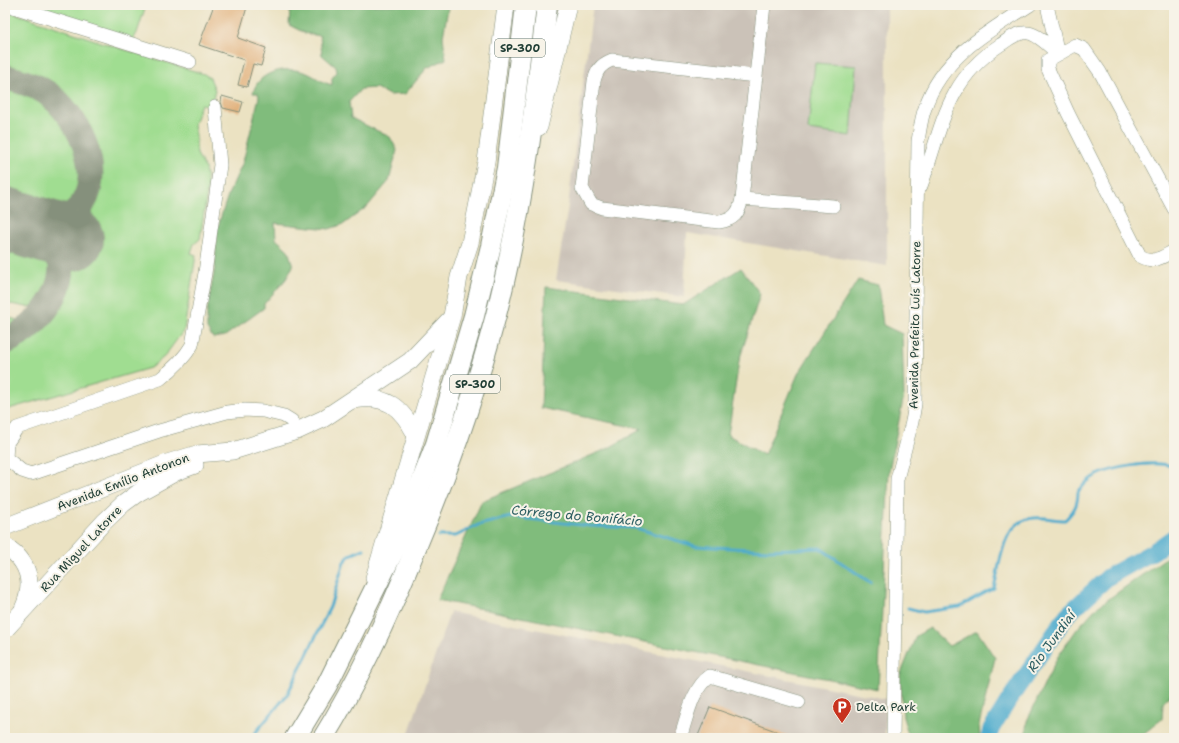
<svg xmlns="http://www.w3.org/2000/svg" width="1179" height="743" viewBox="0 0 1179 743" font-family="'Shantell Sans',sans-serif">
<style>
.industrial{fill:#cbc2b8}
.green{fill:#a0dd91;stroke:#608d62}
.forest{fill:#80bc7b;stroke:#507c58}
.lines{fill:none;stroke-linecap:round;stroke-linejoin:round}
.stream{stroke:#4faccd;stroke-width:3}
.river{stroke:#4faccd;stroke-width:17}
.taxiway{stroke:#85907b;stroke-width:26}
.runway{stroke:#85907b;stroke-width:64}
.building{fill:#e2b37f}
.minor-casing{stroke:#85907b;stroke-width:14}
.major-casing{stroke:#85907b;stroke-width:18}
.highway-casing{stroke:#85907b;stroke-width:22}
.minor{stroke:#fff;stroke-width:13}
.major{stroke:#fff;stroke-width:17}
.highway{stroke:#fff;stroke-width:20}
.labels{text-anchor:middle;stroke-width:4;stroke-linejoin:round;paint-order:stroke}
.shield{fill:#f7f3e8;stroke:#60746a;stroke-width:1}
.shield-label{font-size:11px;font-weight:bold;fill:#1f3d34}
.street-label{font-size:12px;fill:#1f3d34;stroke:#f7f3e8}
.poi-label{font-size:12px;fill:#1f3d34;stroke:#f7f3e8;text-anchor:start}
.water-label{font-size:13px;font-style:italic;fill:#2d5e62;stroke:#f7f3e8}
</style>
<rect width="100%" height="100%" fill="#f7f3e8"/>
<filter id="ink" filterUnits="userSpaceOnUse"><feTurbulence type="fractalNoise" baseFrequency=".025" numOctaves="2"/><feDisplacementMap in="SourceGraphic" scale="8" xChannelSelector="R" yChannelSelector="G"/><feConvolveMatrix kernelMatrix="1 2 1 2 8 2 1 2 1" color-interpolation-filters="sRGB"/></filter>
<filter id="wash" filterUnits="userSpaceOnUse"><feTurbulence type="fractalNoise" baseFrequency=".012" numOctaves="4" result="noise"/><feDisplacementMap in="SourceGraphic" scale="16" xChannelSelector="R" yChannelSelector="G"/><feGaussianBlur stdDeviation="0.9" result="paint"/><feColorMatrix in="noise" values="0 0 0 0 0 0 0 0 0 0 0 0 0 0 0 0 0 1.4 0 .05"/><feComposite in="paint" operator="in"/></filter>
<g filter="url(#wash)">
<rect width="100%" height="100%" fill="#ebe2c2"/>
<g class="industrial">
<path d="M593,5h294v261l-200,-33 -3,64 -128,-17 12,-74z"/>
<path d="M450,612l436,87 -1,39h-478z"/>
</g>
<g class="green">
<path d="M32,5h114l-9,28 -4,7z"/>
<path d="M5,10l111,37 88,27 6,4 5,12 -4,16 -10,-2 -7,20 3,30 8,14 3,18 -8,53 -6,5 -3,9 5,2 -12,75 -20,27 -14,11 -145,42v-59c45,-16 58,-55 71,-96 7,-21 16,-43 20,-64 7,-48 -20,-91 -62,-112 -9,-5 -20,-7 -29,-10z"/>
<path d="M815,63l41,3 -5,70 -43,-6z"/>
<path d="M5,84c23,7 44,18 59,37 13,18 26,60 11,79 -4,6 -11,9 -18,11l-52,-15z"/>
<path d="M5,241c10,3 24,5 33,11 19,13 15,39 -1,53l-10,2 -22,-4z"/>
<path d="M5,317l13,3 2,3 -15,10z"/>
</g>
<g class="forest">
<path d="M288,5h159l1,3 -5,29 3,22 -19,9 -22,26 -16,1 -13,-7 -15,1 -12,13 2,16 39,19 7,13 -8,31 -22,26 -23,17 -15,5 -54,-6 1,16 12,11 5,16 -7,13 -22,25v4l-39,28 -12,2 -6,-9v-17l8,-45 2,-38 11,-34 15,-33 16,-65 -1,-4h-5c5,-22 34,-28 54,-20 8,3 15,10 25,12v-7l5,-6 -1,-5 -14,-12 -2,-19 -15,-3 -16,-8 1,-16z"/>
<path d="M741,268l19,26 -21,67 -11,74 36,20 34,-81 60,-94 20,5 5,40 19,9 2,61 -15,76 -11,218 -441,-89 45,-99 125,-52 35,-20 -101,-21 5,-121 137,18z"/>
<path d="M1174,552v138l-11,13 -1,16 -24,19h-113l2,-17 30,-63 20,-29 19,-21z"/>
<path d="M930,628l19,18 28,-15 18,27 -16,67 1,13h-71l-6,-21 -3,-41 16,-40z"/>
</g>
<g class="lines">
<g class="stream">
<path d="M439,536h17l22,-11 33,-8 79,9 46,2 59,18 74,4 51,-2 51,35"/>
<path d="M908,608l16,4 36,-5 34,-19c7,-26 7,-67 40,-70 10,-1 21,2 31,2 9,-9 13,-15 13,-28 3,-3 6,-8 10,-11 15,-13 67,-22 86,-14"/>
<path d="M251,738l36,-43 43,-88 14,-45 6,-7 14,-6"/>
</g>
<path class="river" d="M989,738l2,-9 18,-29 58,-85 41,-38 46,-26 20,-14"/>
<path class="taxiway" d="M5,77c15,4 30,8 42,16 30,21 57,76 36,110 -8,14 -22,21 -35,29 34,40 -3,92 -43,110"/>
<path class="runway" d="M5,219l67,20"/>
</g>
<g id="blocks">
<g class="building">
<path d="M214,5l33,2 -9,31 28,10 -5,18 -8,-2 -6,23 -9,-2 6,-25 -45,-15z"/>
<path d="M222,96l21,6 -3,10 -17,-4 -2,-6z"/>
<path d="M710,707l82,30v1h-95z"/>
</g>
</g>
</g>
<g filter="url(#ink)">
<use href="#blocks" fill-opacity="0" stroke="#85907b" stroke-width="1"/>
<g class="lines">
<g class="minor-casing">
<g id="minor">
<path d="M7,5l183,57"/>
<path d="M1047,5l11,49"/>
<path d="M756,76l-144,-16c-12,5 -15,10 -18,21l-12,107 9,16 11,4 117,14c15,-2 20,-9 23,-23l22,-194"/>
<path d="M215,107l5,58 -15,108 -13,72c-8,14 -19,24 -32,34l-143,49 -10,15 -1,15 16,13 9,3 128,-43 68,-19 18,-2 18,1 21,5 8,5 5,10"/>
<path d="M921,186c21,-57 24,-105 79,-141 8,-5 18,-14 28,-12 10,1 22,14 30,21"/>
<path d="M742,199l91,7"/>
<path d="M1174,209l-74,-137 -16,-23 -9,-4 -27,15v9l20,44 72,143c14,8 20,2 34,-5"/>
<path d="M680,738c7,-20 12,-50 30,-62l89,26"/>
<path d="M893,738l4,-259 15,-57 3,-18 3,-263c2,-11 3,-22 7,-33 16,-50 63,-77 105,-103"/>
</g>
</g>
<g class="major-casing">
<g id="major">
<path d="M539,127l29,-122"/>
<path d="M354,400c33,-6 47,7 62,35"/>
<path d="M5,527l162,-64 30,-9 36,-3 64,-20 26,-12 87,-58 40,-42"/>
<path d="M5,546c24,15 30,37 18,63"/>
<path d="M374,578l78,-262 7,-39 11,-34 16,-81 20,-157"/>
<path d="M5,630l99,-108 19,-18 15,-11 38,-21 19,-7"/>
</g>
</g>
<g class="highway-casing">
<g id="highway">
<path d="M295,738l32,-53 73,-147 36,-94 38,-128 17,-70 16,-78 19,-163"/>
<path d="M323,738c37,-60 66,-123 92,-188 32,-76 60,-155 81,-235 26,-101 39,-206 51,-310"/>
</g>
</g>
<use href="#minor" class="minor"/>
<use href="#major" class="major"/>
<use href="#highway" class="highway"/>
</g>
</g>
<defs>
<g id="parking-pin" transform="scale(1)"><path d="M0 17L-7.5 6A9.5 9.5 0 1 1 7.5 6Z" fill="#c8321e" stroke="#f7f3e8"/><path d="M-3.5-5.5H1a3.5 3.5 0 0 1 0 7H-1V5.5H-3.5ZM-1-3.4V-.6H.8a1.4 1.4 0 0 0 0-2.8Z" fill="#fff"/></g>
</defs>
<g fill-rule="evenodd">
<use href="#parking-pin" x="842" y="707"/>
</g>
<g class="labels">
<g class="shield">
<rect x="495" y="39" width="50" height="18" rx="3"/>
<rect x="450" y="375" width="50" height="18" rx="3"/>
</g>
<g class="shield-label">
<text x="520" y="52">SP-300</text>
<text x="475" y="388">SP-300</text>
</g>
<g class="street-label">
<text transform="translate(915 325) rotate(-89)" y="4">Avenida Prefeito Luís Latorre</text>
<text transform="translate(123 482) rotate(-21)" y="4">Avenida Emílio Antonon</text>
<text transform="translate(81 549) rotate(-47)" y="4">Rua Miguel Latorre</text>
</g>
<g class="poi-label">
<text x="856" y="711">Delta Park</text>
</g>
<g class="water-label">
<text transform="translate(577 515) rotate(5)" y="5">Córrego do Bonifácio</text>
<text transform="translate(1051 641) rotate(-54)" y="5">Rio Jundiaí</text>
</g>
</g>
<rect width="1179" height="743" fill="none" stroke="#f7f3e8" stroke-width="20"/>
</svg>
